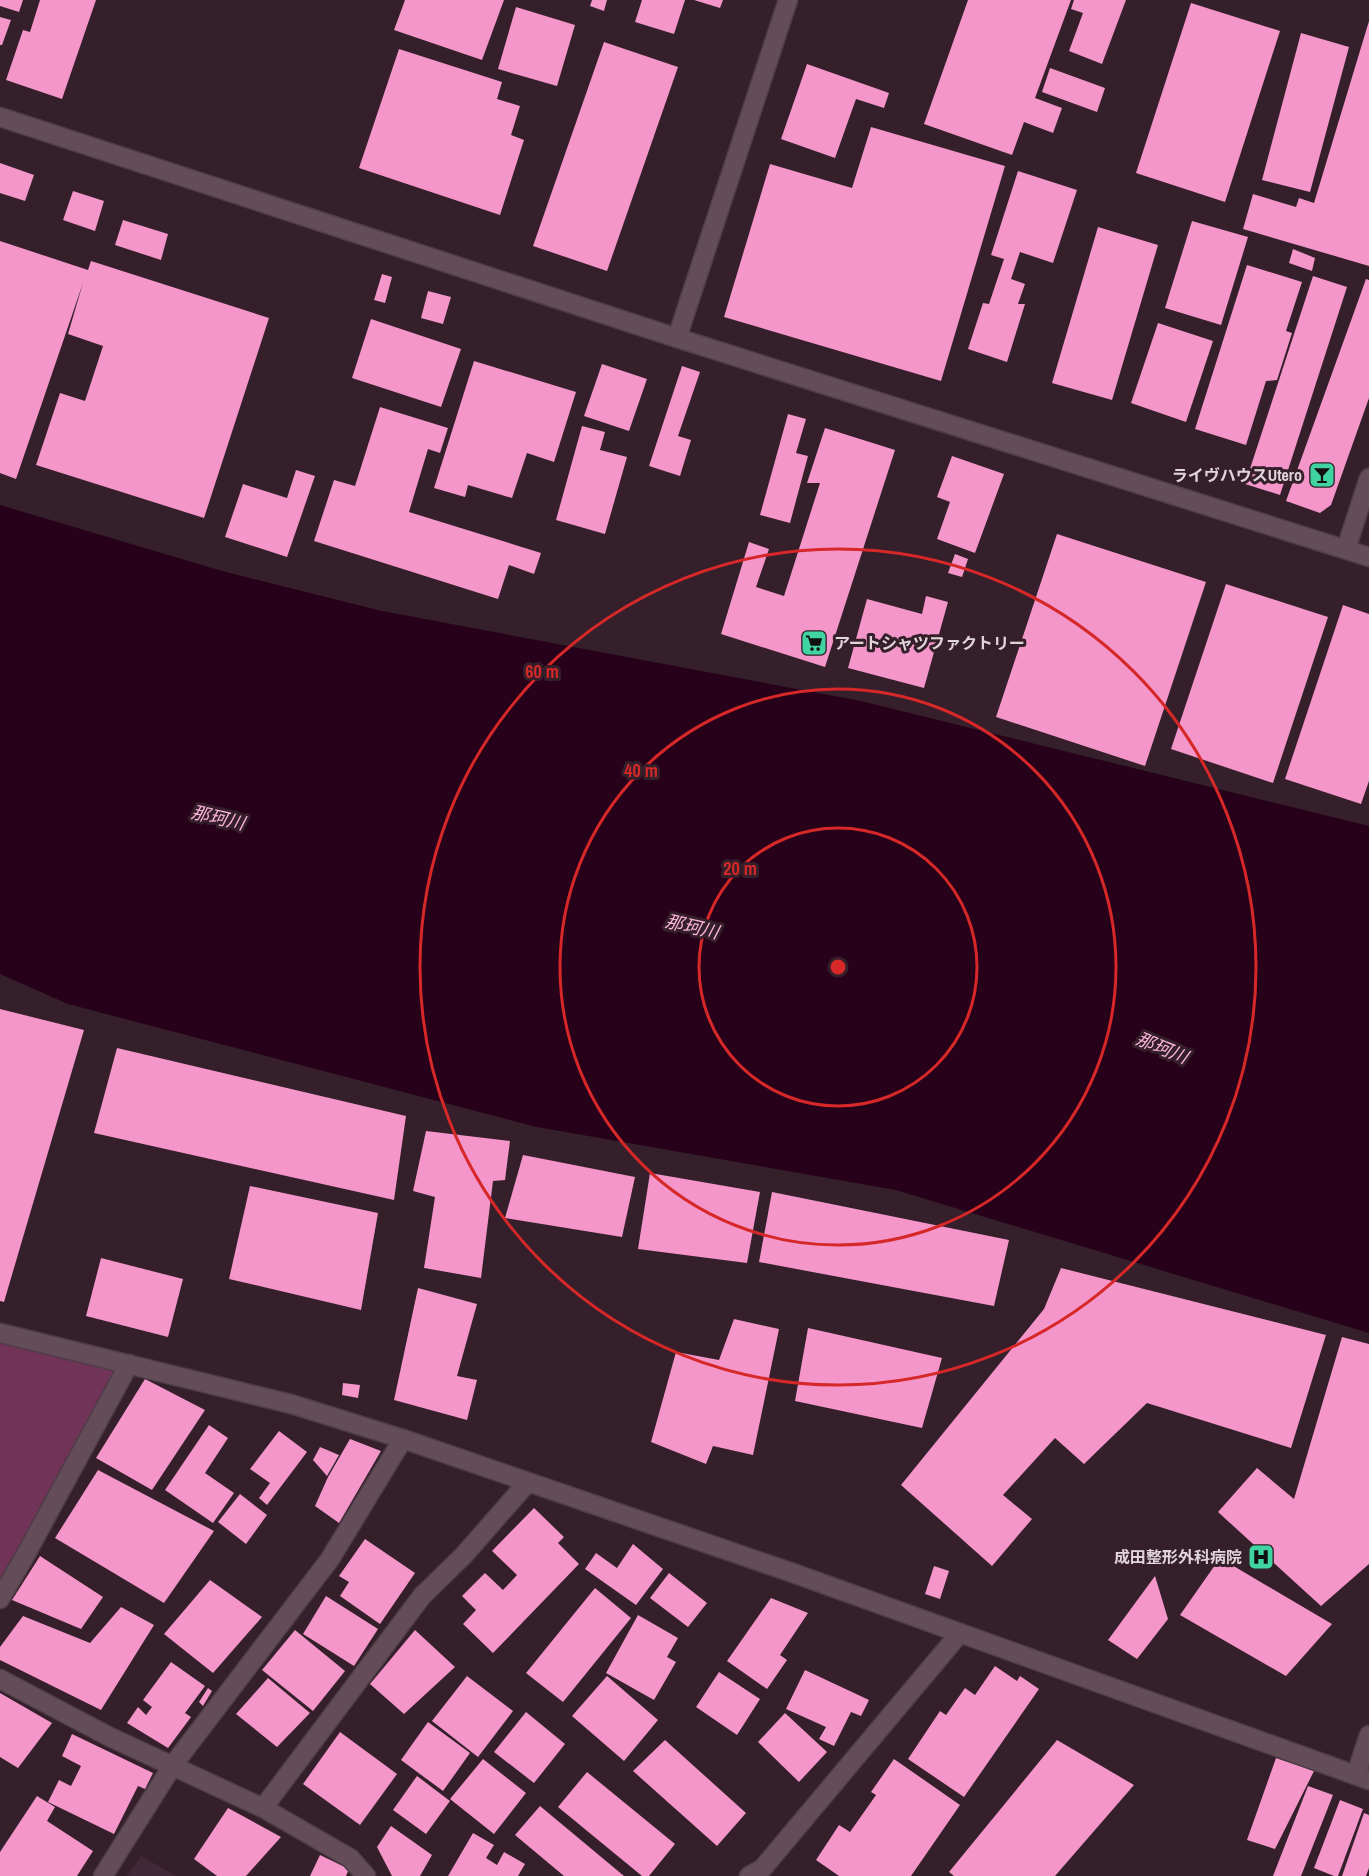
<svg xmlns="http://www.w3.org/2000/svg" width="1369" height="1876" viewBox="0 0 1369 1876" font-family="'Archivo Narrow','Noto Sans JP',sans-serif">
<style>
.built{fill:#432937}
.green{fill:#723358}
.water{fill:#270019}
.building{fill:#f496ca}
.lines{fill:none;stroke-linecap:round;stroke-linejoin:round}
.lane-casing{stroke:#4e3d47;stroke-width:21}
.street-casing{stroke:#4e3d47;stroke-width:21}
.secondary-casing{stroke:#4e3d47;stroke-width:21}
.lane{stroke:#644d59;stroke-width:18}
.street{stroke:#644d59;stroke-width:18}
.secondary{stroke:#644d59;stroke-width:18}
.ring{fill:none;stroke:#d62828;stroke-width:3}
.labels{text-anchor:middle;stroke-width:6;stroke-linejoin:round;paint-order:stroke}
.poi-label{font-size:16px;font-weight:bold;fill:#e2d4db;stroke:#341f2a;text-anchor:end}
.water-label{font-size:18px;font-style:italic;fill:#fbb4da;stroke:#341f2a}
.centre{fill:#d62828;stroke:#341f2a;stroke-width:3}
.ring-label{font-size:18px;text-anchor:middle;font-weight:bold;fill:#d62828;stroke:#341f2a;stroke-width:6;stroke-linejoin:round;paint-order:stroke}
</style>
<rect width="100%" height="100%" fill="#341f2a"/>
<path class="built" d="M141,1856l35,20h-49z"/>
<path class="green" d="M0,1343l115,26 -101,192 -14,21z"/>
<path class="water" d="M0,505l222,66 160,40 479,90 508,125v507l-473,-143 -359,-63 -469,-123 -68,-30z"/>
<g class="building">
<path d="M0,0h23l-4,12 -19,-6z"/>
<path d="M40,0h56l-34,99 -56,-19 17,-50 7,2z"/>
<path d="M405,0h99l-22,60 -88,-30z"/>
<path d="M592,0h15l-3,11 -14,-5z"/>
<path d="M642,0h43l-11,34 -39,-12z"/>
<path d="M694,0h29l-3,8z"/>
<path d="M968,0h103l-36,98 27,10 -9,25 -29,-11 -12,33 -88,-31z"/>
<path d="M1074,0h52l-24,64 -33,-13 14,-38 -12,-4z"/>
<path d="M1191,3l89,28 -55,171 -89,-29z"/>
<path d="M516,7l59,18 -18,61 -59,-17z"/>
<path d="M0,17l11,3 -9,25h-2z"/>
<path d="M1369,21v245l-126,-37 10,-35 43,13 3,-9 15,5z"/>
<path d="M1301,33l48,14 -39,145 -48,-12z"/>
<path d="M604,42l74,25 -71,204 -74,-25z"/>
<path d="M399,49l103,33 -5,17 23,7 -9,29 13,5 -24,75 -141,-47z"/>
<path d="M807,64l82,29 -5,15 -28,-9 -21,59 -54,-19z"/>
<path d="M1050,68l55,20 -8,24 -55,-20z"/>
<path d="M871,127l134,39 -64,215 -217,-64 46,-153 82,24z"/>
<path d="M0,163l34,12 -9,26 -25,-8z"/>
<path d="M1018,171l59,19 -24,73 -33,-11 -9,27 14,5 -7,20h7l-18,58 -39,-13 15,-46 6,1 15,-45 -13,-4z"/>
<path d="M73,191l31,10 -9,30 -32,-11z"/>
<path d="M123,220l45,14 -7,26 -46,-15z"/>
<path d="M1192,221l56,16 -27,88 -56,-17z"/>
<path d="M1098,227l60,18 -46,155 -60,-17z"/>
<path d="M0,241l88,29 3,-9 178,57 -65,200 -168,-53 24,-72 25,8 18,-55 -35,-12 15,-51 -67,196 -16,-6z"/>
<path d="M1293,249l22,9 -3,13 -23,-8z"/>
<path d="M1247,265l55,17 -16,49 6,2 -15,47 -11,1 -20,64 -51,-16z"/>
<path d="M382,274l10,3 -7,26 -11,-3z"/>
<path d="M1313,276l34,11 -67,208 -35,-11z"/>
<path d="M1366,279l3,1v118l-38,107 -11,8 -34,-12z"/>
<path d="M428,291l23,6 -8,27 -22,-6z"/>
<path d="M371,319l90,30 -20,58 -89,-29z"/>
<path d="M1158,323l55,18 -27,81 -55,-19z"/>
<path d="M474,361l102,31 -22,70 -27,-9 -15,45 -44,-13 -3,12 -31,-9z"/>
<path d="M602,364l45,15 -18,52 -45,-15z"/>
<path d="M682,366l18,6 -22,64 13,4 -11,36 -31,-10z"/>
<path d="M380,407l68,21 -8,25 -12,-4 -19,63 132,41 -7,21 -25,-9 -11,34 -184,-58 20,-61 21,6z"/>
<path d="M788,414l18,5 -10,34 12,3 -18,67 -30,-8z"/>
<path d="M582,426l23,6 -5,18 27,7 -22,77 -49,-14z"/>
<path d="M825,428l70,22 -70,217 -104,-33 28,-92 20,7 -13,38 28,9 36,-113h-13z"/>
<path d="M952,456l52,18 -29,79 -38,-14 13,-37 -13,-5z"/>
<path d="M296,470l19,6 -28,81 -62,-20 18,-53 44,14z"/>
<path d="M1057,534l149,48 -61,184 -149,-49z"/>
<path d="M955,554l13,5 -6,18 -14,-4z"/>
<path d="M1226,584l102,33 -55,166 -102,-34z"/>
<path d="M926,596l22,6 -24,86 -76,-20 19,-69 55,15z"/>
<path d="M1343,605l26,9v167l-8,23 -76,-25z"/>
<path d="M0,1009l84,21 -80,272 -4,-1z"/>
<path d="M117,1048l289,68 -12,84 -300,-67z"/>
<path d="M426,1131l84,10 -5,39 -12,1 -12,97 -57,-10 11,-71 -22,-6z"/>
<path d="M523,1155l112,22 -13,60 -117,-19z"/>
<path d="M650,1173l110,19 -13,71 -109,-14z"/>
<path d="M250,1186l128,27 -17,97 -132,-31z"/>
<path d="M772,1192l237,48 -15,66 -235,-44z"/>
<path d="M101,1258l82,21 -15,58 -82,-21z"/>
<path d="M1061,1268l265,67 -35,113 -144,-45 -63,61 -29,-26 -52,57 29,24 -40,47 -91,-81 143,-176z"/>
<path d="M418,1288l59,16 -20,72 20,4 -10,40 -73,-20z"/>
<path d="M734,1319l45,10 -26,126 -40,-9 -7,18 -55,-22 25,-90 43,8z"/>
<path d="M808,1328l134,30 -20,70 -127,-27z"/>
<path d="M1342,1337l27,7v220l-48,42 -103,-94 39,-44 37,31z"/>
<path d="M145,1379l60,31 -53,80 -56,-32z"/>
<path d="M343,1383l17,2 -2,13 -16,-3z"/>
<path d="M209,1425l19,13 -23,35 29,20 -21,30 -48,-33z"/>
<path d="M279,1431l28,21 -40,53 -8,-7 11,-15 -20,-14z"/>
<path d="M350,1439l31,12 -42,72 -24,-17 13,-29z"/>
<path d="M320,1447l19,8 -12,21 -14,-16z"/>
<path d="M98,1470l116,61 -50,72 -109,-65z"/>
<path d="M240,1494l27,21 -21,29 -28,-22z"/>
<path d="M534,1508l30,29 -6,6 21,21 -86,89 -30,-29 13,-14 -14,-14 23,-23 18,17 14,-15 -25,-24z"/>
<path d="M365,1539l50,34 -35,51 -40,-28 9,-14 -10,-6z"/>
<path d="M633,1544l30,25 -27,36 -51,-36 11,-16 21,15z"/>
<path d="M40,1556l63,41 -22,32 -69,-29z"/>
<path d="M1220,1558l112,66 -46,52 -106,-61z"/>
<path d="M934,1566l15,5 -9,28 -15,-5z"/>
<path d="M669,1573l38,30 -19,24 -38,-29z"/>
<path d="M1155,1576l13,43 -31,40 -29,-19z"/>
<path d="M210,1580l52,37 -49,56 -49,-39z"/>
<path d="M595,1588l36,30 -68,84 -37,-29z"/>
<path d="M326,1596l52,33 -24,37 -51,-32z"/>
<path d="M771,1598l37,15 -28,42 7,5 -20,29 -40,-28z"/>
<path d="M121,1607l33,18 -53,85 -101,-50v-13l23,-31 67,27z"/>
<path d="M638,1615l40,23 -11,19 9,5 -22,38 -48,-27z"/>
<path d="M295,1630l50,41 -32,40 -51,-41z"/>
<path d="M415,1630l40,37 -51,47 -34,-30z"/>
<path d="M171,1662l34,24 -20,27 6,4 -23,31 -41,-25 11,-16 8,8 6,-8 -9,-7z"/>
<path d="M995,1666l22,15 3,-5 19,13 -75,108 -56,-38 32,-48 6,4 19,-27 10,7z"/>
<path d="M805,1670l64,30 -8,16 -10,-4 -17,34 -15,-7 7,-12 -40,-18z"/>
<path d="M719,1672l41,27 -23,36 -41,-28z"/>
<path d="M467,1676l46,35 -35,46 -46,-36z"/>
<path d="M607,1676l51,44 -34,41 -52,-45z"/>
<path d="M268,1678l42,35 -33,34 -41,-33z"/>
<path d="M208,1688l4,3 -9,15 -4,-4z"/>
<path d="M0,1693l52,30 -34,45 -18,-11z"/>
<path d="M526,1712l39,32 -31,39 -40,-31z"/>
<path d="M785,1713l42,39 -28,30 -41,-40z"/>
<path d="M428,1722l42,31 -27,38 -42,-31z"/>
<path d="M340,1732l57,42 -37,51 -57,-41z"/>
<path d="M72,1734l81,39 -8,16 -7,-3 -24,48 -66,-32 11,-22 12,6 10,-20 -19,-10z"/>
<path d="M665,1740l81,73 -29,33 -84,-75z"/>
<path d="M1057,1740l77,45 -79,91h-101l-5,-4z"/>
<path d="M1276,1758l38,13 -39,78 -28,-9z"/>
<path d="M483,1759l43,34 -32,41 -44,-35z"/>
<path d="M894,1759l66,46 -49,71h-72l-23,-16 23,-35 11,7 26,-37 -5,-3z"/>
<path d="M587,1772l88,72 -26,32h-7l-84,-69z"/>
<path d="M417,1776l33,25 -24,33 -33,-24z"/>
<path d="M1308,1786l25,9 -32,81h-28z"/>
<path d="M37,1796l18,11 -8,14 46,30 -16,25h-77v-24z"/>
<path d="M1340,1800l23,9 -25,67h-4l-20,-8z"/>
<path d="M540,1806l84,70h-60l-49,-41z"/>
<path d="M228,1808l53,29 -35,39h-29l-23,-17z"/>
<path d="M1364,1813l5,2v53l-3,8h-24z"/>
<path d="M391,1826l41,29 -12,21h-28l-15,-29z"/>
<path d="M473,1833l21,12 -8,13 11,7 7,-13 21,12 -7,12h-70z"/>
<path d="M320,1855l29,14 -3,7h-36z"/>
</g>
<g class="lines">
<g class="lane-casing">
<g id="lane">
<path d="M0,1679l110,58 153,71 87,50 16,18"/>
<path d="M263,1808l159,-212 42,-41 63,-72"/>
<path d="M103,1876l70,-111 157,-206 73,-120"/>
<path d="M749,1876l13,-7 198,-236"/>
</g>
</g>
<g class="street-casing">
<g id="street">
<path d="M677,338l111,-338"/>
<path d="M1346,549l23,-71"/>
<path d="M0,1333l291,71 112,35 390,134 576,207"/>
<path d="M0,1599l26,-45 103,-190"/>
<path d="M1356,1775l13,-40"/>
</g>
</g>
<g class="secondary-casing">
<path id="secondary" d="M0,117l677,221 692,219"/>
</g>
<use href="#lane" class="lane"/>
<use href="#street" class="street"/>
<use href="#secondary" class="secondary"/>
</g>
<g class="ring">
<circle cx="838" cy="967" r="139"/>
<circle cx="838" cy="967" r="278"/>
<circle cx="838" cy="967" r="418"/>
</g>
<defs>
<g id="bar-square" transform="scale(1.35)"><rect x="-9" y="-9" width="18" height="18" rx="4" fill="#3fd4a2" stroke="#341f2a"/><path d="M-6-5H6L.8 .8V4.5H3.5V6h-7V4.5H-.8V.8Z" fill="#111"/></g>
<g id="supermarket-square" transform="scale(1.35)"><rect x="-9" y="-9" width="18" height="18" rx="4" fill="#3fd4a2" stroke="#341f2a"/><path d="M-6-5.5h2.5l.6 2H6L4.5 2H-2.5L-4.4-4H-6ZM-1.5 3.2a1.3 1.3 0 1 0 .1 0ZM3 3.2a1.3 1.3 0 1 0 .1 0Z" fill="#111"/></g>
<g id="hospital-square" transform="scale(1.35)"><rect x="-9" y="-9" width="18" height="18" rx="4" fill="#3fd4a2" stroke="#341f2a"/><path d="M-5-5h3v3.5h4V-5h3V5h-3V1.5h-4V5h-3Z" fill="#111"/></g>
</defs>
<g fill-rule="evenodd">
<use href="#bar-square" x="1322" y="475"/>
<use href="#supermarket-square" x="814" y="643"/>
<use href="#hospital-square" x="1261" y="1557"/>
</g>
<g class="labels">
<g class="poi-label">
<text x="1302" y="481">ライヴハウスUtero</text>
<text x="834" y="649" text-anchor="start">アートシャツファクトリー</text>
<text x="1242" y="1563">成田整形外科病院</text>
</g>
<g class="water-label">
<text transform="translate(218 818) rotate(13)" y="6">那珂川</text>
<text transform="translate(692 927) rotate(13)" y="6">那珂川</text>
<text transform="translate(1162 1048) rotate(22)" y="6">那珂川</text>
</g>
</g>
<circle cx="838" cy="967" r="9" class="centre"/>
<g class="ring-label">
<text x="542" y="678">60 m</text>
<text x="641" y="777">40 m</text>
<text x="740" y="875">20 m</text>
</g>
</svg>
